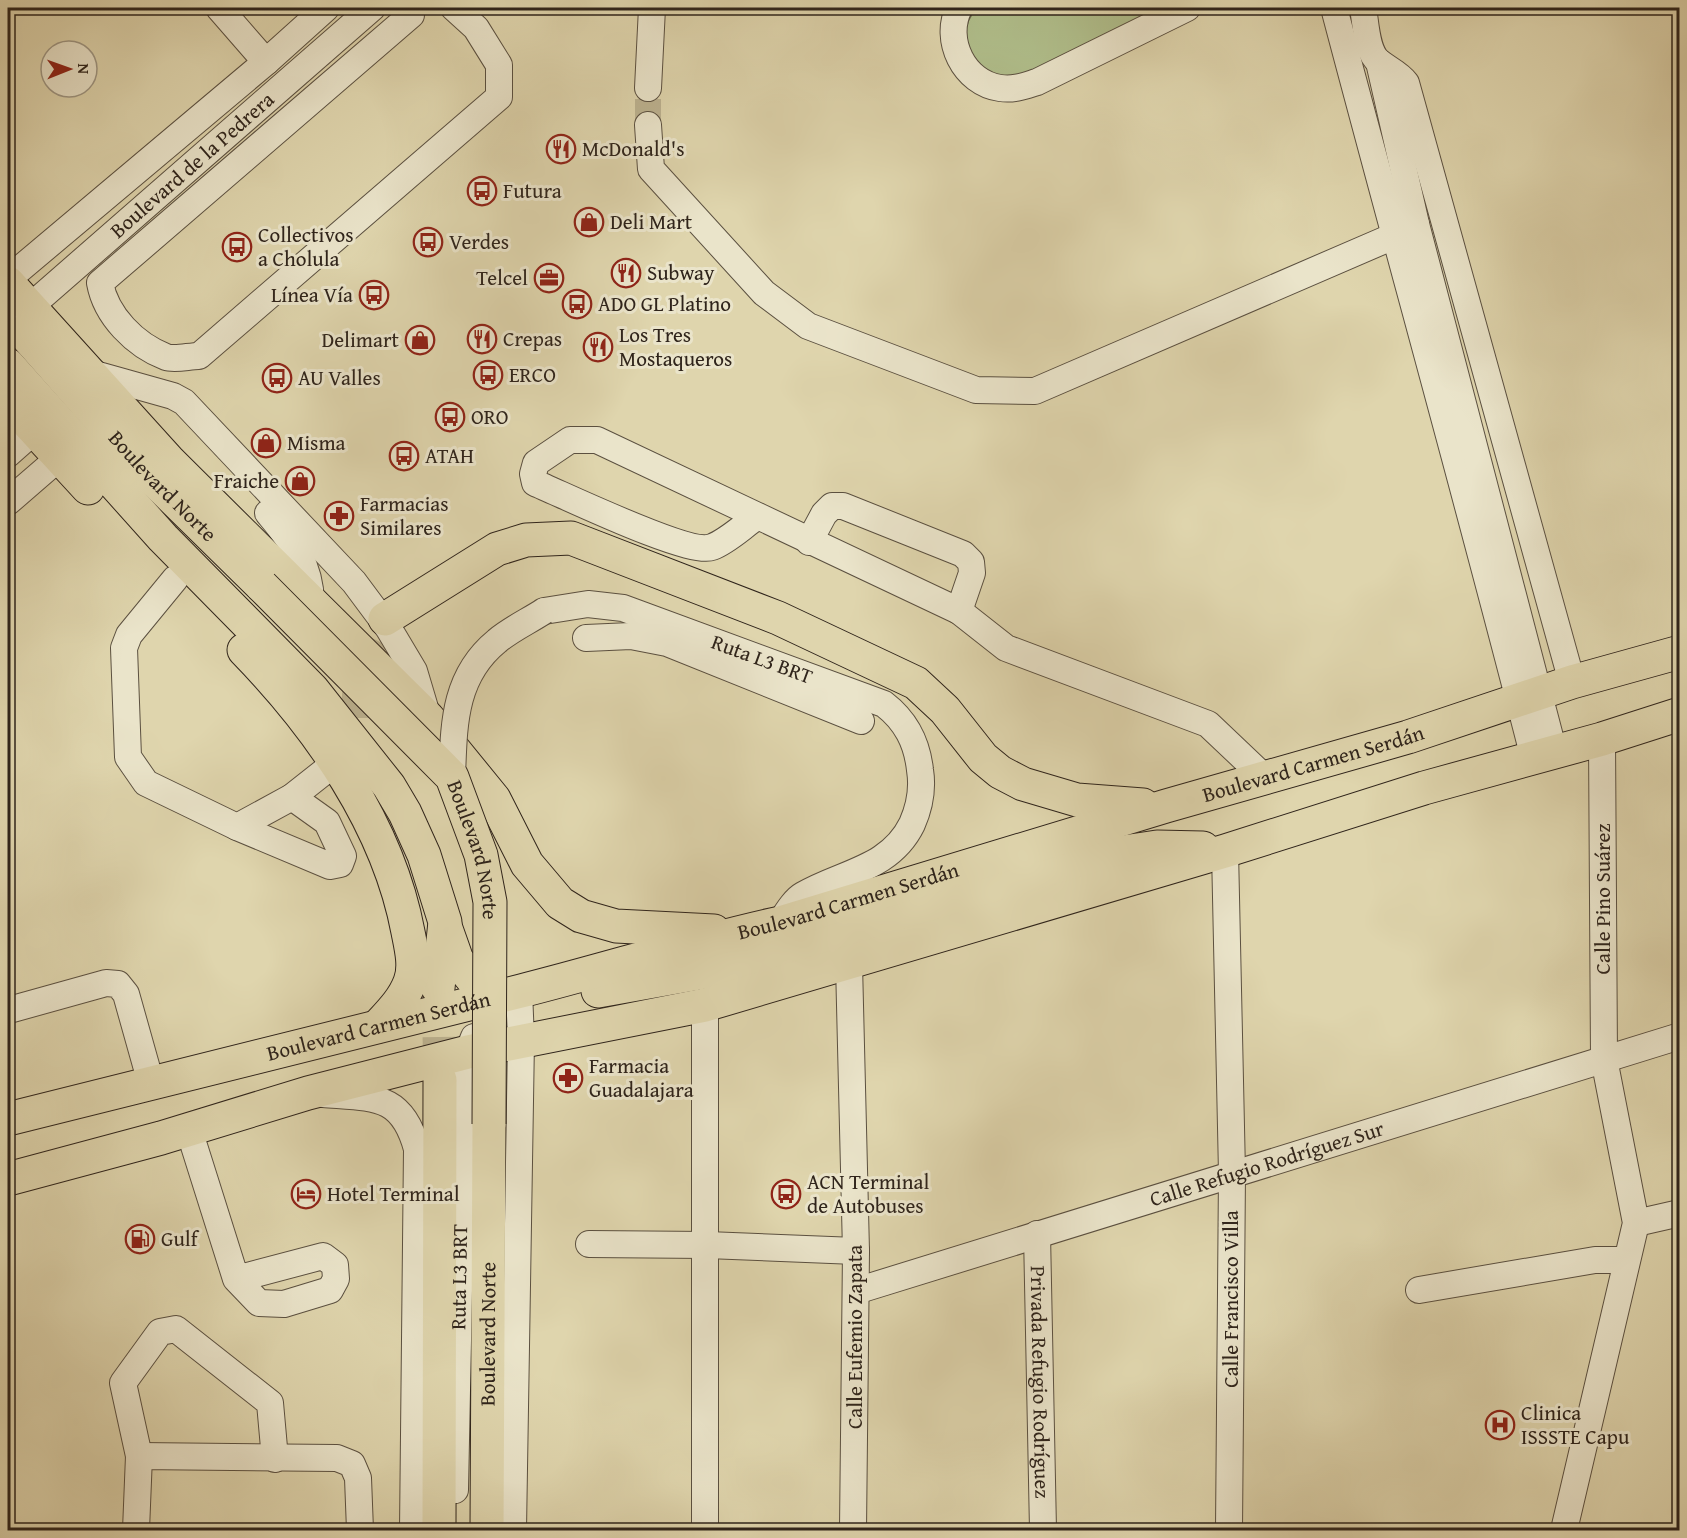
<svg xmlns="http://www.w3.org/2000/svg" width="1687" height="1538" viewBox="0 0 1687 1538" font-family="'Gentium Book Plus',serif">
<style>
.green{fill:#b0be8b;stroke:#707153;stroke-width:1.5}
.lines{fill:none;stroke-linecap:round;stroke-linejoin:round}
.minor-tunnel{stroke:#bcb290;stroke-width:26;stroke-dasharray:26 13;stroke-linecap:butt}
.major-tunnel{stroke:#bcb290;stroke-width:33;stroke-dasharray:33 16;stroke-linecap:butt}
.minor-casing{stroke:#5b5040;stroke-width:28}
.major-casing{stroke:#2f241b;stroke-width:35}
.minor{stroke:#eae4ca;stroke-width:26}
.major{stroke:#dfd5ad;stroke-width:33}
.minor-bridge-casing{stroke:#5b5040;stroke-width:28;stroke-linecap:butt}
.major-bridge-casing{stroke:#2f241b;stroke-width:35;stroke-linecap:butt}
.minor-bridge{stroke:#eae4ca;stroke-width:26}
.major-bridge{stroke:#dfd5ad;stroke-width:33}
.labels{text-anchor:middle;stroke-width:6;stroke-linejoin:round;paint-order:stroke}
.poi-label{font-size:21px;fill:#2f241b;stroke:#eae4ca;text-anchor:start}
.street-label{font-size:21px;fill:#2f241b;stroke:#eae4ca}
</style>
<rect width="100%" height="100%" fill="#dfd5ad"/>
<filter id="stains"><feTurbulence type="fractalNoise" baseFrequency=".00333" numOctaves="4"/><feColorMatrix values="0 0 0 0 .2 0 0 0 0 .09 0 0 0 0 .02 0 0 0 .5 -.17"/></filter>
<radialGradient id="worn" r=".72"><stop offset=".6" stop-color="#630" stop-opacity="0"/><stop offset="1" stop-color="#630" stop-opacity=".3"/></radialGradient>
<path class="green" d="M977,8h192l-156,71c-8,-1 -21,-1 -28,-6 -22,-14 -26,-47 -8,-65z"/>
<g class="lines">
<path class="minor-tunnel" d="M648,125v-37"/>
<g class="major-tunnel">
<path d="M358,718c0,-38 3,-68 27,-99"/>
<path d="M438,988l2,92"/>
</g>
<g class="minor-casing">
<g id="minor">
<path d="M219,8l47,54"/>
<path d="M411,8v7l-311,268c6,33 35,62 66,74 9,3 23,-1 33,-1l300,-259v-32l-23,-37 -22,-20"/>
<path d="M959,8c-16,32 5,75 41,80 14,2 24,-2 37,-6l150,-74"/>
<path d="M1334,8c66,250 136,499 200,750"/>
<path d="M1363,8c3,16 3,43 16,54 10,8 19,11 27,21l166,599"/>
<path d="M648,88l4,-80"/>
<path d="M648,125l3,44 113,124 44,33 168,64 59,1 359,-155 22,-12 -37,-162"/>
<path d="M1416,224l138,528"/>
<path d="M8,279l258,-217 60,-54"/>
<path id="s1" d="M16,319l356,-311"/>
<path d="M91,373l82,23 11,6 170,180 35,47 25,42 14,47"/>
<path d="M8,454l26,-23"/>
<path d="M8,502l52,-45"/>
<path d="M268,513c24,29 42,49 43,89"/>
<path d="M758,516c-14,9 -30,25 -46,31 -23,9 -148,-52 -177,-64l-2,-9 3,-11 34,-23h27l362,171 47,37 202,76 58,55"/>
<path d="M809,542l15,-28 8,-8h11l120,48 8,8 1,11 -13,38"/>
<path d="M175,579l-46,56 -5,13 4,109 18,26 91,44 55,-30 43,-34"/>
<path id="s2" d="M544,611l44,-7 35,4 261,96c22,17 33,38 36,66 3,19 0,36 -8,54 -22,45 -69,48 -109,71 -9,5 -17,19 -23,28"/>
<path d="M586,638l45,-2 36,7 194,78"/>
<path d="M237,827l93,39 10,-2 3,-8 -16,-34 -35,-25"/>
<path d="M1225,851l7,322 -3,357"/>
<path d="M849,964l7,287 -3,279"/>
<path d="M705,1005v525"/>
<path d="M9,1010l97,-27 12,1 8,10 25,89"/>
<path d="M323,1094c52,4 79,0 94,55l-4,381"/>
<path d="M189,1130l47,149 23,24 25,1 46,-14 6,-11 -1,-14 -12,-9 -87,23"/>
<path d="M1636,1223l44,-10"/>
<path id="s3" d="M1037,1234l6,296"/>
<path d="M589,1244l118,1 149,6"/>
<path d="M1419,1290l176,-30h30"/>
<path id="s4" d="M856,1291l824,-255"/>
<path d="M139,1456l-16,-73 37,-51 16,-3 94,74 5,56"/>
<path id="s5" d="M455,1490l8,-398 5,-40 6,-15"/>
<path d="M136,1530l3,-74 198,2 15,6 6,14 2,52"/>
<path d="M513,1530l8,-490 -2,-49"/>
<path d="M1564,1530l72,-307 -32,-164 -2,-320"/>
</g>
</g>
<g class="major-casing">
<g id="major">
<path d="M8,283l162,179 258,256 66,81 33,65 33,39 21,13 35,10 98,5"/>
<path id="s6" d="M23,332l125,142 114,112"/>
<path d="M8,365l155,173 149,151 77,97 16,27 19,42 21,67 -7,66"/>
<path d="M8,401l80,87"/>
<path d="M385,619l112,-70 29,-9 45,-2 207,80 138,65 29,27 38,48 17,14 23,12 54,16 66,5"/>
<path d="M244,650c75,77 144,175 164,282 3,15 8,35 2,50 -6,17 -20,31 -32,44"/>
<path d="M445,926l12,34 17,21"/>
<path d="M598,991l112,-20 222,-63 172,-53 53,-8 46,1"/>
<path id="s7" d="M8,1119c171,-43 342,-86 513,-128 87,-22 172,-49 259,-68l386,-117 242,-69 164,-55 108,-30"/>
<path d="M8,1179l153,-41 147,-45 160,-41 237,-47 520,-154 199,-63 178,-49 78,-25"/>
<path d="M439,1530l1,-450"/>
<path id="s8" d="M487,1530l2,-406"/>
</g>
</g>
<use href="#minor" class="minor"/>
<use href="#major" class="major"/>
<g class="minor-bridge-casing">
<path id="minor-bridge" d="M452,777c2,-51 1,-100 45,-136 14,-12 32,-20 47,-30"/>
</g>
<g class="major-bridge-casing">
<g id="major-bridge">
<path id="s9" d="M262,586l190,191 29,78 9,47 -1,222"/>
</g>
</g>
<use href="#minor-bridge" class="minor-bridge"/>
<use href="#major-bridge" class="major-bridge"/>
</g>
<defs>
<g id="restaurant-ring" transform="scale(1.5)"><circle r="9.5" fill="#eae4ca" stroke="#8f2418" stroke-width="1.5"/><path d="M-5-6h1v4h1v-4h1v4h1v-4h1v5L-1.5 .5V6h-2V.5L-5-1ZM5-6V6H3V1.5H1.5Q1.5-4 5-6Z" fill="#8f2418"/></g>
<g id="bus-ring" transform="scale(1.5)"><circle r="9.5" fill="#eae4ca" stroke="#8f2418" stroke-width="1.5"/><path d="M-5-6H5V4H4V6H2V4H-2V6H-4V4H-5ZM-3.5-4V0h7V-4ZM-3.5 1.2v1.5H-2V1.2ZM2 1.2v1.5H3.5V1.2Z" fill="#8f2418"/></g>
<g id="shop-ring" transform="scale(1.5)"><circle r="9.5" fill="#eae4ca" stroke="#8f2418" stroke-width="1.5"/><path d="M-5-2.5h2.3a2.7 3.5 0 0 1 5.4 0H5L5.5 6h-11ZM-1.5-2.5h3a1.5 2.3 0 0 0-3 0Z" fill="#8f2418"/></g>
<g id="office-ring" transform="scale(1.5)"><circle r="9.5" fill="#eae4ca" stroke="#8f2418" stroke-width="1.5"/><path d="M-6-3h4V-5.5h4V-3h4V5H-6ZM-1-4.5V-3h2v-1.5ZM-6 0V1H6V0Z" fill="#8f2418"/></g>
<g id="pharmacy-ring" transform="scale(1.5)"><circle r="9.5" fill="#eae4ca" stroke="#8f2418" stroke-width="1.5"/><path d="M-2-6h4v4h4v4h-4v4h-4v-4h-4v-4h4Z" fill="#8f2418"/></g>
<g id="hotel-ring" transform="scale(1.5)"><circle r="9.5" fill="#eae4ca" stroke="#8f2418" stroke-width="1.5"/><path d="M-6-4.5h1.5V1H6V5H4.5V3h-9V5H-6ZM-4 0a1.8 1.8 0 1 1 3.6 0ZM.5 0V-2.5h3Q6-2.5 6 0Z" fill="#8f2418"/></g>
<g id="fuel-ring" transform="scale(1.5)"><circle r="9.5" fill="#eae4ca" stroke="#8f2418" stroke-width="1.5"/><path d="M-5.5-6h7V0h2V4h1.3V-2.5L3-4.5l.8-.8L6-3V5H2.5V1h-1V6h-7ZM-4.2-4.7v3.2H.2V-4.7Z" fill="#8f2418"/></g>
<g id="hospital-ring" transform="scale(1.5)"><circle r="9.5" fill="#eae4ca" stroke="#8f2418" stroke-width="1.5"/><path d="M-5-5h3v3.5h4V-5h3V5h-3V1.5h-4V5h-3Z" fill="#8f2418"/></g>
</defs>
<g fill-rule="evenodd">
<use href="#restaurant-ring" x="561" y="149"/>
<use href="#bus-ring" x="482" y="191"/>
<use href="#shop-ring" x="589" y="222"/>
<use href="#bus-ring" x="428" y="242"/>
<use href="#bus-ring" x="237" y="247"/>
<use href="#restaurant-ring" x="626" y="273"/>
<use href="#office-ring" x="549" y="278"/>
<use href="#bus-ring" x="374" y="295"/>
<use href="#bus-ring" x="577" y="304"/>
<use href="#restaurant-ring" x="482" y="339"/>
<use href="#shop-ring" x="420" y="340"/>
<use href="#restaurant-ring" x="598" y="347"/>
<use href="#bus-ring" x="488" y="375"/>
<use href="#bus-ring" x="277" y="378"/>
<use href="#bus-ring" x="450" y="417"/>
<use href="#shop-ring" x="266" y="443"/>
<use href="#bus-ring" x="404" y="456"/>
<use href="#shop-ring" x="300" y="481"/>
<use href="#pharmacy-ring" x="339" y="516"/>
<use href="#pharmacy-ring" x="568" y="1078"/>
<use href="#hotel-ring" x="306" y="1194"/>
<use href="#bus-ring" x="786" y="1194"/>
<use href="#fuel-ring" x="140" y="1239"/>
<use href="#hospital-ring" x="1500" y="1425"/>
</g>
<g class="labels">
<g class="poi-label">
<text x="582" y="156">McDonald's</text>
<text x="503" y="198">Futura</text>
<text x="610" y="229">Deli Mart</text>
<text x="258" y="242">Collectivos<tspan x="258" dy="24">a Cholula</tspan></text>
<text x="449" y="249">Verdes</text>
<text x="647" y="280">Subway</text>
<text x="528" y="285" text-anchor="end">Telcel</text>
<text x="353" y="302" text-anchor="end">Línea Vía</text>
<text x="598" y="311">ADO GL Platino</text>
<text x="619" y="342">Los Tres<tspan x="619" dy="24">Mostaqueros</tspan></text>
<text x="503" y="346">Crepas</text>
<text x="399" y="347" text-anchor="end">Delimart</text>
<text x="509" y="382">ERCO</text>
<text x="298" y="385">AU Valles</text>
<text x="471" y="424">ORO</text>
<text x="287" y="450">Misma</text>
<text x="425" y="463">ATAH</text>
<text x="279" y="488" text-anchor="end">Fraiche</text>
<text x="360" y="511">Farmacias<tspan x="360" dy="24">Similares</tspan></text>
<text x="589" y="1073">Farmacia<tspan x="589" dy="24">Guadalajara</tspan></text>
<text x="807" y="1189">ACN Terminal<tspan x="807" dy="24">de Autobuses</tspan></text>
<text x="327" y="1201">Hotel Terminal</text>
<text x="161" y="1246">Gulf</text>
<text x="1521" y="1420">Clinica<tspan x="1521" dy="24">ISSSTE Capu</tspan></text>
</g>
<g class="street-label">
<text dy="7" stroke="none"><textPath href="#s1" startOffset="234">Boulevard de la Pedrera</textPath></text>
<text dy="7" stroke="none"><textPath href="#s6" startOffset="208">Boulevard Norte</textPath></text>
<text dy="7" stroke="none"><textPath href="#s2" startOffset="228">Ruta L3 BRT</textPath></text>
<text dy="7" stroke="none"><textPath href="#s7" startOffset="1353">Boulevard Carmen Serdán</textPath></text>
<text dy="7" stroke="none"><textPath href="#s9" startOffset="346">Boulevard Norte</textPath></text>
<text transform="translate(1603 899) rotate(-90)" y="7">Calle Pino Suárez</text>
<text dy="7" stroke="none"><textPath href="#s7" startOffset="868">Boulevard Carmen Serdán</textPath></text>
<text dy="7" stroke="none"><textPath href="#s7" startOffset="382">Boulevard Carmen Serdán</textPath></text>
<text dy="7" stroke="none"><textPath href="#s4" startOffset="430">Calle Refugio Rodríguez Sur</textPath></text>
<text dy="7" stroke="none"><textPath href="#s5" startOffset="213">Ruta L3 BRT</textPath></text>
<text transform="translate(1231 1299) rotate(-90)" y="7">Calle Francisco Villa</text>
<text dy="7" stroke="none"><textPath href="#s8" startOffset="196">Boulevard Norte</textPath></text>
<text transform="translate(855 1337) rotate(-90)" y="7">Calle Eufemio Zapata</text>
<text dy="7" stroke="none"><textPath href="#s3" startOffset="148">Privada Refugio Rodríguez</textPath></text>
</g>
</g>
<rect width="1687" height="1538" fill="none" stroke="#dfd5ad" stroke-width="30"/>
<rect x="9" y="9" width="1669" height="1520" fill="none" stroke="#2f241b" stroke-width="3"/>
<rect x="15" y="15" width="1657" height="1508" fill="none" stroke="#2f241b" stroke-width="1.5"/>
<g transform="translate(69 69) rotate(89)"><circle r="28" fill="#eae4ca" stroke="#9f9784" stroke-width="1.5"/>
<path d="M0-4.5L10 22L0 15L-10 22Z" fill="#8f2418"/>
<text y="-9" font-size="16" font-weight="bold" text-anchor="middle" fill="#2f241b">N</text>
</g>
<rect width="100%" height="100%" filter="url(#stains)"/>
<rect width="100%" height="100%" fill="url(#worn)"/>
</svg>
